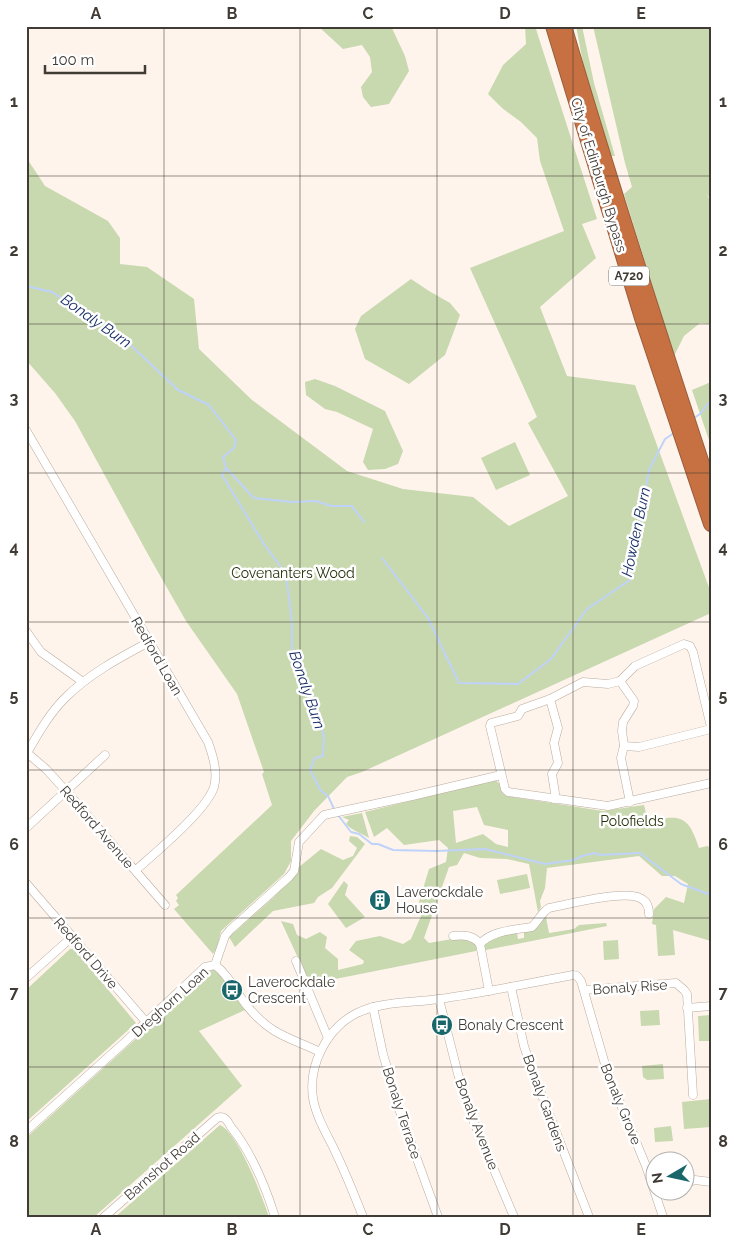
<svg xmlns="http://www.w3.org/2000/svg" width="737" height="1243" viewBox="0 0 737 1243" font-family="Raleway,sans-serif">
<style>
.green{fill:#c8d8af;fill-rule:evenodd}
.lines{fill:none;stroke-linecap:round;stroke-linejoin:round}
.stream{stroke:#bfd3fa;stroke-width:2}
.street-casing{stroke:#baab9e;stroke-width:9}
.highway-casing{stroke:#985e3d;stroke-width:16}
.street{stroke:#fff;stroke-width:8}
.highway{stroke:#c77142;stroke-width:14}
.grid{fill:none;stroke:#413b35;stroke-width:1;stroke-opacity:0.55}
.labels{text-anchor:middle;stroke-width:5;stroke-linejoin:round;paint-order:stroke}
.shield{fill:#fff;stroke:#7a7672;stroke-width:1}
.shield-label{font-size:12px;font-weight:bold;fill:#413b35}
.street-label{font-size:14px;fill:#413b35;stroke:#fff}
.park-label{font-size:14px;fill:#253109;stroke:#fff}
.poi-label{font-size:14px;fill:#413b35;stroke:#fff;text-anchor:start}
.water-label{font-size:15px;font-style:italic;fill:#172e67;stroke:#fff}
.neatline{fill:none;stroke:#413b35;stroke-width:2}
.grid-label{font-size:16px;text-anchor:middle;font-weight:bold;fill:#413b35}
</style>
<rect width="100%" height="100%" fill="#fef4ec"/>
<g class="green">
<path d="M318,26h73l14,30 4,15 -20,33 -18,3 -8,-10 -2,-10 11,-15 -2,-15 -8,-12 -19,4z"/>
<path d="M525,26h10l62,193 -15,5 14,34 -56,49 27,69 68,9 76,208v20l-349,159 -15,5 -33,34 -23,30v20l-7,13 -63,57 -4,17 -4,6 -39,-45 5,-4 -3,-4 2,-3 -2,-3 96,-90 -10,-31 2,-2 -27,-78 -51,-73 -36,-63 -75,-137 -20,-28 -29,-33v-203l19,29 63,35 12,17v26l27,3 47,32 5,50 53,51 95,71 56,18 70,8 36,29 59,-30 -40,-73 9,-6 -67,-149 94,-37 -24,-70 -3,-23 -16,-16 -19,-14 -14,-14 15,-29 23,-21z"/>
<path d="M576,26h6l12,57 21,73h-4l-26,-83z"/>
<path d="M593,26h118v174l-5,-7 5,9v122l-11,-1 -16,13 -10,20 -50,-162 8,-7 -7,-24z"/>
<path d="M411,279l18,12 21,12 10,12 -15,40 -36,29 -44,-25 -10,-30 6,-13z"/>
<path d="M315,379l20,7 50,25 18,40 -5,13 -13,5 -17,1 -5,-8 10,-33 -36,-17 -12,-3 -19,-14 -1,-13z"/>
<path d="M711,382v64l-19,-56z"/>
<path d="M515,442l15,33 -34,15 -15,-32z"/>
<path d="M495,780l5,4 2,9 4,3 97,15 41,-6 4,16c32,-6 40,-7 51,27l8,-2 4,2v93l-38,-11 2,25 -17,1 -2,-31 -4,-1 2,-15 12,-12 18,6 4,-19 -13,-8h-13l-23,-20 -92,12 -2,20 -5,13 1,6 -3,5 -9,-48 -22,-5 -27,-1 -16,-5 -7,12 -8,2 -25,71 5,5 29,-5 13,1 7,8 -2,4 -166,33 -29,-63 12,3 4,11 9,4 14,-7 7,5 -2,11 13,11v11l25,-6 1,-3 -15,-11 7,-9 24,-5 23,8 8,-5 10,-23 -2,-14 10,-33 17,-7 2,-14 -9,-8 -35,5 -17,-17 -13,9 -9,-25zM477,807l7,18 24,5v17l-12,-3 -13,-10 -27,9 -3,-32z"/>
<path d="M362,813l7,25c-8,-5 -16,-7 -23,-14l3,-4 -7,-3z"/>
<path d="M350,836l7,1 8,7 -33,44 -14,9 -4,6 -41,8 -38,36 -6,-10 45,-40 25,-30 22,-18 22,11 10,-4 4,-8 -8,-7z"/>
<path d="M527,874l3,14 -30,6 -3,-14z"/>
<path d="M344,881l4,4 -3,10 20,22 -19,11 -18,-24z"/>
<path d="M546,917l3,16 25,-4 5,-4 27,-2 1,3 -121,24 -3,-3v-2l11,-8 23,-4 1,6 6,-1v-7l10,-2z"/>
<path d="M618,940l1,19 -15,1 -1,-19z"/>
<path d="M70,949h4l62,74 -110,99v-132z"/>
<path d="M213,969l8,7 24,34 -46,21 43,55 -148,131h-68v-79l143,-129 28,-27z"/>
<path d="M659,1010l1,15 -19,1 -1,-15z"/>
<path d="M711,1015v26h-12l-1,-25z"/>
<path d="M663,1064l1,15 -17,1 -4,-3 -1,-11z"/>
<path d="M711,1099v28l-27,2 -2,-27z"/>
<path d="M220,1125c18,8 42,71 49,92h-154z"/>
<path d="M671,1126l2,15 -18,1 -1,-14z"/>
</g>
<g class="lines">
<g class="stream">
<path d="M26,286l26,6 69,44 57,54 31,15 27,35 -2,8 -11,9 3,11 -4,7 42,69 22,30 6,49v32l12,31 13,25 7,26 -1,19 -8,2 -5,12 11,21 7,5 7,15"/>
<path d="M694,418l6,-4 11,-14"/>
<path d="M226,468l28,30 38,4 24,-1 15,5h21l12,16"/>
<path d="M382,558l46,60 31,65 59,1 33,-25 36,-50 43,-29 19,-110 16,-31 9,-6"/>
<path d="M338,815l13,17 8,2 13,10h6l15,6 43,1 49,-2 60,15 29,-4 8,-4 13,-3 5,2 40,-2 41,31 30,11"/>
</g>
<g class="street-casing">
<g id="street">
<path d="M26,430l182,312c5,14 10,30 6,45 -7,23 -59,66 -78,83"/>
<path d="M26,631l15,21 42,30"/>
<path d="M620,681l14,20 -1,5 -10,16 -1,9 2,15 -3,12 9,44"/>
<path d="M550,699l8,29 -4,15 4,20 -6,11 3,19 -1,6"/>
<path d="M711,727l-18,-75 -3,-6 -6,-2 -49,22 -15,15 -12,3 -25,-2 -33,17 -28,10 -4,7 -27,7 -1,3 15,63 3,3 100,14 103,-23"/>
<path d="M624,746l15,1 72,-18"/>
<path d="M26,752l20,17 20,22 99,114"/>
<path d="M27,753c11,-19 22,-39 38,-55 24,-24 54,-40 84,-56"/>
<path d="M26,828l79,-73"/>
<path d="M26,883l120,139"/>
<path d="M453,936c11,-1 20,-1 27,8"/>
<path d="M296,961l32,77"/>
<path d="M215,965l10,-29 5,-6 59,-53 5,-6 5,-29 25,-27 88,-19 89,-21"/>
<path d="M215,965c14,10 22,29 33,42 24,29 41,30 72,45"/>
<path d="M26,978l46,-41"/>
<path d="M511,987l13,59 10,29 55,142"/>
<path d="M584,990l92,-7 8,7 3,4 6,101"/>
<path d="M489,991l-9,-47c12,-14 35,-14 52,-17 6,-6 10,-15 17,-19 20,-4 74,-18 91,-10 7,3 9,9 9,16"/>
<path d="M439,999l19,75 15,46 41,97"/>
<path d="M373,1007l10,47 17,58 38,105"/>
<path d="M687,1008l24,-2"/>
<path d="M26,1131l99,-89 80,-75 10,-2"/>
<path d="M684,1184l11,-4 16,2"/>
<path d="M104,1217l113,-99c3,-1 4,-2 7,0 3,1 5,6 7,9 21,26 34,58 44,90"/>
<path d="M363,1217c-9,-23 -18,-45 -28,-66 -8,-17 -19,-34 -22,-53 -5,-33 14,-70 44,-85 25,-12 55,-10 82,-14 45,-6 90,-16 134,-24l4,1 4,5 26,90 39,95 17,51"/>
</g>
</g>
<g class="highway-casing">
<g id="highway">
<path d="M553,26l89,292 69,206"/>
<path d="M564,26c46,156 96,311 147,465"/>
</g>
</g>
<use href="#street" class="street"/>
<use href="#highway" class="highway"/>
</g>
<path class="grid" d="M164,26v1191M300,26v1191M437,26v1191M573,26v1191M26,176h685M26,324h685M26,473h685M26,622h685M26,770h685M26,918h685M26,1067h685"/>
<defs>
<g id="building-disc" transform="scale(1.125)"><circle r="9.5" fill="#19676b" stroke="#fff"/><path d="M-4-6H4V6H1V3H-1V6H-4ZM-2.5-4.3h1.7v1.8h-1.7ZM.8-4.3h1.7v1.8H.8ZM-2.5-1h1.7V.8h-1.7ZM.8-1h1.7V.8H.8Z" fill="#fff"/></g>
<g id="bus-disc" transform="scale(1.125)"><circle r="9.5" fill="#19676b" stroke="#fff"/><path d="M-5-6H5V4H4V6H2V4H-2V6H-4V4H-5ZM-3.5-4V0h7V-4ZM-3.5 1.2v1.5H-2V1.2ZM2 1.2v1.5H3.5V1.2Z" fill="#fff"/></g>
</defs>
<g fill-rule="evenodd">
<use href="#building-disc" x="380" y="900"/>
<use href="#bus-disc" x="232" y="990"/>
<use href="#bus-disc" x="442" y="1025"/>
</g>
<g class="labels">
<rect class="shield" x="609" y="266.5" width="40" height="19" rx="4"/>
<g class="shield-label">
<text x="629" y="280">A720</text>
</g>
<g class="street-label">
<text transform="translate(599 175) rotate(73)" y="5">City of Edinburgh Bypass</text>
<text transform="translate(157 656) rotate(60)" y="5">Redford Loan</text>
<text transform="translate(97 827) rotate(49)" y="5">Redford Avenue</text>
<text transform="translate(86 953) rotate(49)" y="5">Redford Drive</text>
<text transform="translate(630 987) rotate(-4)" y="5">Bonaly Rise</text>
<text transform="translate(170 1002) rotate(-42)" y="5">Dreghorn Loan</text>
<text transform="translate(545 1103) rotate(70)" y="5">Bonaly Gardens</text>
<text transform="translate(621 1104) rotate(68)" y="5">Bonaly Grove</text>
<text transform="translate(402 1113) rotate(72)" y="5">Bonaly Terrace</text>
<text transform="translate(477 1124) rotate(69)" y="5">Bonaly Avenue</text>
<text transform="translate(162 1166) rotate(-41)" y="5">Barnshot Road</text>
</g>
<g class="park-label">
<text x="293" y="578">Covenanters Wood</text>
<text x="632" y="826">Polofields</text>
</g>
<g class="poi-label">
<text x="396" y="897">Laverockdale<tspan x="396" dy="16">House</tspan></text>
<text x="248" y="987">Laverockdale<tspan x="248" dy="16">Crescent</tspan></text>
<text x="458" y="1030">Bonaly Crescent</text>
</g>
<g class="water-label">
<text transform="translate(96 321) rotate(35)" y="5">Bonaly Burn</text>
<text transform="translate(636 532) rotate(-78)" y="5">Howden Burn</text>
<text transform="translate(307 690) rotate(71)" y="5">Bonaly Burn</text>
</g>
</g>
<rect width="737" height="1243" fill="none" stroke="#ffffff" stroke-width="55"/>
<g transform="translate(670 1176) rotate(261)"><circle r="24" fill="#ffffff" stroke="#b3b1ae"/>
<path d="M0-4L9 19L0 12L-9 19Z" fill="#19676b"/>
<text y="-8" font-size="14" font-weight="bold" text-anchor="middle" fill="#413b35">N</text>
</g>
<path d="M45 65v8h100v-8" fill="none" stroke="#413b35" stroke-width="2.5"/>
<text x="52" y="65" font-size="15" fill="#413b35" stroke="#ffffff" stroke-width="4" paint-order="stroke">100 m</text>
<rect x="28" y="28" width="682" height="1188" class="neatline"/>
<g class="grid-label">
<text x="96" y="19">A</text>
<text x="232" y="19">B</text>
<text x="368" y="19">C</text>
<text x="505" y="19">D</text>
<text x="641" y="19">E</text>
<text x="14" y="107">1</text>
<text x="723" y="107">1</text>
<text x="14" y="256">2</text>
<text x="723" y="256">2</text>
<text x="14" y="404">3</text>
<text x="723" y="404">3</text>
<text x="14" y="553">4</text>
<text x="723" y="553">4</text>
<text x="14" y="701">5</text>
<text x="723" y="701">5</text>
<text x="14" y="850">6</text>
<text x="723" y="850">6</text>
<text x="14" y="998">7</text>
<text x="723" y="998">7</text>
<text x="14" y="1147">8</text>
<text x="723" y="1147">8</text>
<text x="96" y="1235">A</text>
<text x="232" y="1235">B</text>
<text x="368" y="1235">C</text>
<text x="505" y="1235">D</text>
<text x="641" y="1235">E</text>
</g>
</svg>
